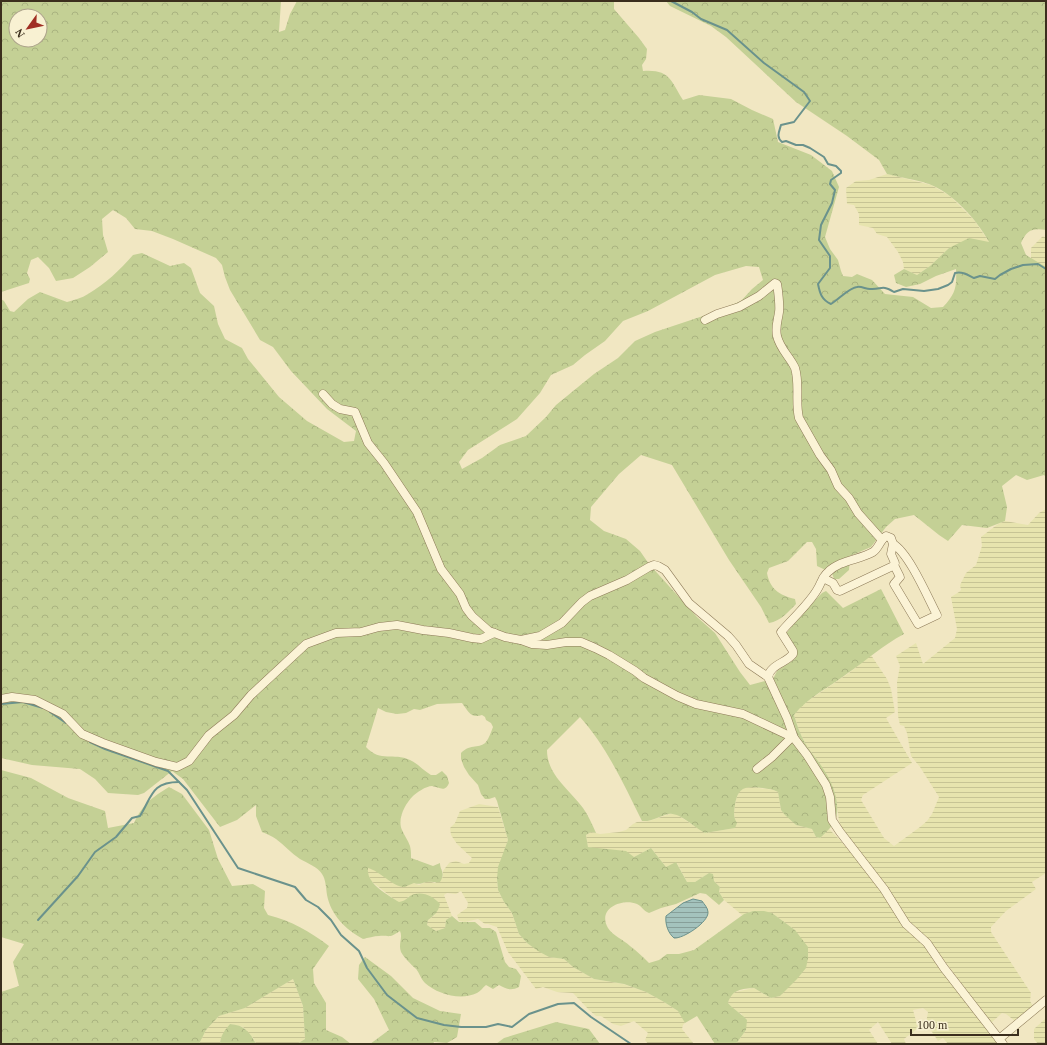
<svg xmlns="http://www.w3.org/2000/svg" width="1047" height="1045" viewBox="0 0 1047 1045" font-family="Georgia,serif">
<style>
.farmland{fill:url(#farmland-rules)}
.forest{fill:url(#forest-crowns);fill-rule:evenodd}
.water{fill:url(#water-rules);stroke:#6a928c}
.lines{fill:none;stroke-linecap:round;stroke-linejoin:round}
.stream{stroke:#6a928c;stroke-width:2}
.street-casing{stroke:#8c7957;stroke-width:9}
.street{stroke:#fbf3d6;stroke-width:8}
</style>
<defs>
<pattern id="farmland-rules" width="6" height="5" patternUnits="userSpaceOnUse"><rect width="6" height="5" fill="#e7e4ae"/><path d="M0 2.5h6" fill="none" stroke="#c7c495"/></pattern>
<pattern id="forest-crowns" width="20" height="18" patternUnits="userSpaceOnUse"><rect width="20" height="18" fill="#c4d095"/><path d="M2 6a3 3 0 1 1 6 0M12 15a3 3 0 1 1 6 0" fill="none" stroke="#a9b380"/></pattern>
<pattern id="water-rules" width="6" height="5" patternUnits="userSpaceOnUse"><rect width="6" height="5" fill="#a4c3bd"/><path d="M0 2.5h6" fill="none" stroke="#879f99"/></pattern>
</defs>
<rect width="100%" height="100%" fill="#f1e7c2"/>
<g class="farmland">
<path d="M887,174l44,11 19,11 24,24 15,22 -40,6 -19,18 -13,9 -13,-6 -1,-7 -5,-10 -11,-15 -10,-3 -4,-6 -14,-3v-11l-5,-9 -7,-1 -1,-16 10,-7 13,-1z"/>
<path d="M1043,236l3,2v29l-15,-8v-11z"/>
<path d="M1046,509v364l-14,9 4,7 -30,22 -15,16v5l40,61 -1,8 3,5 -18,15 -9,-7 -4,-1 -11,10 -62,-83 -9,-9 -14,-12 -64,-91 -3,-7 -3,-22 -18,-38 -12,-16 -6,-12 -6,-18 8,-10 47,-32 22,-18 16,24 4,10 4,23 -9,6 26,45 -49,32 -2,5 23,38 10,8 26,-19 7,-6 5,-7 7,-17 -19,-30 -9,-11 -4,-23 -3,-7 -4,-1 -2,-9 -1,-34 3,-16 -4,-10 20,-13 7,21 32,-26 2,-9 -6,-32 8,-5 2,-2 -1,-5 6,-12 10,-8 6,-19 -1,-9 17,-13 7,-3 23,4 11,-12z"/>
<path d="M752,787l22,3 4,2 3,18 15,15 16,4 4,8 4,1 9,-9 10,10 29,34 132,171h-52l-5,-6 -5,3 -12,-18 2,-11 -5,-4 -10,2 5,18 -14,11 2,5h-14l-14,-22 -9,8 9,14h-142l10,-14 -4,-16 -8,-4 -6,-7 2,-7 5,-4 19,-4 17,10 9,-2 5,-6 10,-60 -23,-17 -19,-2 -11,4 -18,-15 -5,-8 1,-5 -6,-6 -5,-8 -14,9h-8l-10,-19 -11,4 -15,-19 -17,9 -46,-10 -2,-12 5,-3 9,2 19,-2 7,-2 7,-6 4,-2 12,-1 21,-7h6l29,19 30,-5 -1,-17 2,-12 3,-7 5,-4z"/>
<path d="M479,804l19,3 10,33 -11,39 1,11 6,12 8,11 7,21 8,9 22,14 15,2 9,8 21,12 29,5 23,8 18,10 14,9 3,4 4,8 -2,2 -1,4 12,15h-46l-3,-4 3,-7 -14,-12 -13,5 -8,-2 -12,-8h-5l-7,-6 -16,-17 -16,-1 -14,-5 -7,2 -28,-37 -11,-25 -9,-3h-3l-7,-5 -13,3 -6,-1 -2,-6 10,-7 1,-5 -7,-12 -5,3 -9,-1 -3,2 8,21 -6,4 -1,8 -9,3 -9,-6 1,-5 7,-5 -26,-19 -4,5 -6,2 -28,-22 -4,-9 1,-4 6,1 23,16 17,-2 5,2 9,-4 7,2 8,-6v-6l6,-8 7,-2 8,3 5,-1 3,-5 -15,-14 -6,-9 -1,-7 5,-5 5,-12z"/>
<path d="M293,979l10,27 2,33 -8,5h-41l-2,-5 -11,-12 -13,-3 -10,16v4h-21l7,-14 13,-14 26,-8z"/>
<path d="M1046,1018v26h-8l-4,-5v-10z"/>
</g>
<g class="forest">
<path d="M1,1h280l-2,31 6,-2 5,-16 7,-13h317v8l25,29 8,11 -1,10 -4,6 1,6c27,-2 28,10 40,29l16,-5 32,4 21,11 21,9 5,23 33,13 21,16 7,16 -14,50 5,12 8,11 3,11 2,5 9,1 5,-3 15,6 13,14 28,3 18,11 12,-1c12,-13 14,-19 13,-38l-20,7 -16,8 -14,3 -10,-4 -2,-8 10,-6 13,6 13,-9 19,-18 20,-10 20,4c-12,-22 -36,-49 -60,-58 -14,-5 -28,-6 -42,-10l-8,-14 -32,-24 -51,-34 -70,-65 -15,-11 -41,-20 -4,-5h380v229c-14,-2 -19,0 -25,13l5,12 20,12v210l-2,-2 -17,5 -11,-5 -14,11 5,21 -2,14 -18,7 -25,-3 -14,16 -9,-6 -25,-20 -19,4 -9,8 -15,20 -21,9 -1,14 -10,9h-5l-2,-6 -15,-7 -1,-17 -4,-7h-5l-19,19 -19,7 -2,5c3,16 12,22 28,26l1,5c-8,8 -15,17 -27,19l-8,-16 -32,-47 -57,-95 -31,-10 -22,19 -28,33 -1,13 14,11 22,8 14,12 9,13 48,53 18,16 25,39 10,13 23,-6 4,-8 18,-12 1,-5 -11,-19 15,-19 22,-23 4,-2 17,17 38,-19 23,45c-21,11 -37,26 -56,39 -18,14 -40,24 -54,42 3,10 6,19 11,28 4,7 9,12 13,18 10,14 21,33 19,52 0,9 -10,19 -17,25l-4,-1 -4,-8 -16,-4 -11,-10 -4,-5 -3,-18c-5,-3 -10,-3 -15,-4 -17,-2 -25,-2 -28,17 -1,7 -2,12 2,18l-2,5 -30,5c-10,-5 -26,-21 -36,-19 -10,2 -17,8 -27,7 -18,-36 -35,-74 -62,-104l-33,33c0,25 22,39 36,58 5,7 9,16 13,25l-5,-1 -5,3 2,12 38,4 8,6 17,-9 15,19 10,-5 11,20h8l14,-9 4,1 1,7 6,6 -1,5 5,8 -5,5 -13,-11 -6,-1 -24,11 -15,4 -12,5c-6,-2 -7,-7 -12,-9 -16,-6 -40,5 -29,24 4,7 16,12 22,18 7,5 13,11 19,17l10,-3 8,-6h12l15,-4 50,-36 9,-3h11l8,2 23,17 13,17v11l-2,10 -9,11 -17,17 -9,2 -17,-10c-12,1 -22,1 -26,15 6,7 13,10 19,17l-1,10 -10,14h-21l-18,-28 -12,7 -7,-12 -14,-9 -18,-10 -22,-8 -30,-5 -21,-12 -9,-8 -15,-2 -11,-6 -11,-8 -8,-9 -7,-21 -8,-11 -6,-12 -1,-11 1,-12 10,-27 -11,-39 -2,-4 -6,2h-4l-4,-5 -3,-9 -9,-10 -5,-8 -3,-8v-6c10,-10 19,-4 25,-11 3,-4 5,-10 7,-15l-2,-4 -5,-3 -1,-3 -3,-2c-11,4 -14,-4 -20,-12l-25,1 -17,6 -6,-1 -8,4 -9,1 -11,-2 -8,-4 -12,39c15,16 27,5 44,13 7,3 14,11 21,15h5l6,-4 5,5 2,7c-4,10 -10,4 -17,3 -6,0 -16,7 -19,10 -8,8 -16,23 -11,34 2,5 6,10 8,16 1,4 1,8 1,12l22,8 7,-3c0,8 6,9 0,19 -5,1 -8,-1 -13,0 -6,1 -7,3 -13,1 -3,1 -7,3 -9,4 -11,1 -25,-16 -37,-19 -2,16 20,27 31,34 6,-1 7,-3 11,-6 11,-6 23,0 30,8 -2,8 -5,11 -12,16l-1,5 9,6 9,-3 1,-8 6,-4 7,6h16l7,6h8l6,4 9,30 4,5 7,2 5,7 -2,11c-8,4 -13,2 -20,-2l-6,4 -7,-4c-4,3 -5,6 -9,8 -16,8 -40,1 -52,-10 -5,-5 -6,-12 -10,-15 -5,-5 -10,-9 -14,-16 -3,-8 2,-14 -1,-21 -12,8 -10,4 -21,5 -5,0 -11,2 -16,3 -18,-10 -32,-24 -36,-44 -1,-7 -1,-15 -5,-21 -4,-7 -15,-11 -22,-15 -9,-6 -16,-14 -24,-20 -4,-3 -9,-5 -14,-7l-6,-16v-11l-19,15 -17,7 -37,-48 -11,-8 -28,22 -6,2 -30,-2 -13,-14 -15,-10 -48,-4 -31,-7v-459l3,2 6,10 4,1 14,-13 12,-7 27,10c7,-2 15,-4 21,-8 17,-10 32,-24 45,-39l9,-2 28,13 14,-3 7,5 9,25 14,13 4,18 7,15 17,9 6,11 31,38 28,24 37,21 10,-1 2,-10 -29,-22 -36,-38 -18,-24 -13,-7 -30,-50 -5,-13 -3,-12 -6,-7 -43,-19 -21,-8 -17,-2 -9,-11 -13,-8 -11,9 1,16 5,17 -18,15 -17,11 -17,3 -7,-13 -11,-11 -7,3 -4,13 3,6 -1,4 -28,9zM16,16h24v24h-24zM746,266l13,1 4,13 -11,9 -11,12 -23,10 -63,21 -20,9 -17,17 -24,16 -38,31 -10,12 -20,19 -26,9 -18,13 -20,11 -3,-7 9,-12 49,-31 23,-26 11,-18 22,-10 12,-10 20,-14 18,-20 25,-10 67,-36z"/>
<path d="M1,770l30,8 37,20 37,13 3,17 26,-5c9,-19 17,-25 35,-36l13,7 27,36 9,29 14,27 21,-2 12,7 -1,17 4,7c24,6 41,16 61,31l-16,23 1,14 12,20v27l16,7 9,7h-54l8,-5 -2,-33 -10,-27 -48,29 -26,8 -13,14 -7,14h-198v-52l18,-6 -6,-24 11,-18 -23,-7z"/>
<path d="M365,957l26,19 22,22 27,13 21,3 -4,23 -10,6 -13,-1 -1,2h-63l19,-14 -15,-31 -16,-20 1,-14z"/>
<path d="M556,1022l33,7 11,15h-104l8,-6z"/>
<path d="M230,1024c14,1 20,8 26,20h-36c0,-8 5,-14 10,-20z"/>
</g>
<path class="water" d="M693,899l9,2c2,3 6,7 6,11 1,10 -25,27 -34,26 -6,-5 -9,-14 -8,-22l17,-13z"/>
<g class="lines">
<g class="stream">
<path d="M671,1l21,11 9,7 26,11 37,33 40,29 6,9 -16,21 -13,3c-2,7 -5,12 1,17l4,-1 10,4h7l7,3 14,9 4,7 8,2 5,5v2l-10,7 -1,4 5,6 -3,13 -11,22 -2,15 11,16v12l-12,16c2,10 4,16 13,20 7,-4 19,-17 26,-17 4,-1 9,2 13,2 12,1 11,-5 24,3l9,-3 21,2 14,-2 10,-4 4,-3 3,-9c7,-2 13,2 19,5l6,-2 15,3 5,-4 11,-6 12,-4 15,-1 8,5"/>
<path d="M1,704l22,-2 20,6"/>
<path d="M50,712l16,11"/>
<path d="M90,742l15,7 63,22 19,19 51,78 57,19 11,13 12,7 13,13 10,15 18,16 8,17 20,27 30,23 27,7 17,2h25l12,-3 14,3 17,-13 29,-10 16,-1 17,14 40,27"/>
<path d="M38,920l40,-44 17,-24 21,-15 16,-19 8,-2c12,-19 11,-34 39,-34"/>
</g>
<g class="street-casing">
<g id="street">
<path d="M705,320l12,-6 22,-7 20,-11 16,-13 2,1c1,5 3,23 2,28 -1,8 -4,15 -2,24 3,13 13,21 18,32 5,16 0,34 4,50l21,37 11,15 7,16 11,12 9,15 24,27"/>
<path d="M323,394l9,10 8,5 15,3 13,31 16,20 33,49 24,57 19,25 6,14 6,8 17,15 16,6 16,3 19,-4 22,-13 20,-21 8,-6 37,-16 22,-13 5,-2 4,1 7,4 24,33 39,33 8,9 13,19 19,13 19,41 7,20 13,17 19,30 4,12 2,23 8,12 44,57 22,35 21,19 17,25 59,76"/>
<path d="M893,544c16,9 35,54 44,71l-19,9 -24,-40 6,-7 -6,-12"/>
<path d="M521,640l11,4 15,1 19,-3h15l14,6 14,7 26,16 9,7 33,18 19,8 47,10 51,24"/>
<path d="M768,677c2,-12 18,-14 25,-23v-3l-12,-19c11,-13 27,-27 36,-42 4,-6 5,-13 11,-18 12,-12 31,-12 45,-20 6,-4 7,-12 13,-16l5,2 2,6 -2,10 4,9 -2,3 -53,25 -3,-1 -4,-7 -10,-5"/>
<path d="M1,699l11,-2 23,3 28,14 19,20 21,9 53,19 21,5 12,-6 20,-26 25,-20 17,-20 55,-51 30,-11 25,-1 18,-5 18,-2 26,5 26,3 23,5 9,1 13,-6"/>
<path d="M757,769l15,-12 20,-20"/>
<path d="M999,1039l47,-39"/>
</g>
</g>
<use href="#street" class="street"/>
</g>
<rect width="1047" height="1045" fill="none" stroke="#3b2e1d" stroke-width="4"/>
<g transform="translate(28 28) rotate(237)"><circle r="19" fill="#f8f1d2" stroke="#aca38a"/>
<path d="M0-3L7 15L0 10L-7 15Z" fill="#a02e23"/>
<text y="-6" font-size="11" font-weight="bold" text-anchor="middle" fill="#3b2e1d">N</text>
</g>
<path d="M911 1029v6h107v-6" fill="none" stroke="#3b2e1d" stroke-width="2"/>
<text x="917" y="1029" font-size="12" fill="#3b2e1d" stroke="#f8f1d2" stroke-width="3" paint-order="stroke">100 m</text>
</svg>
